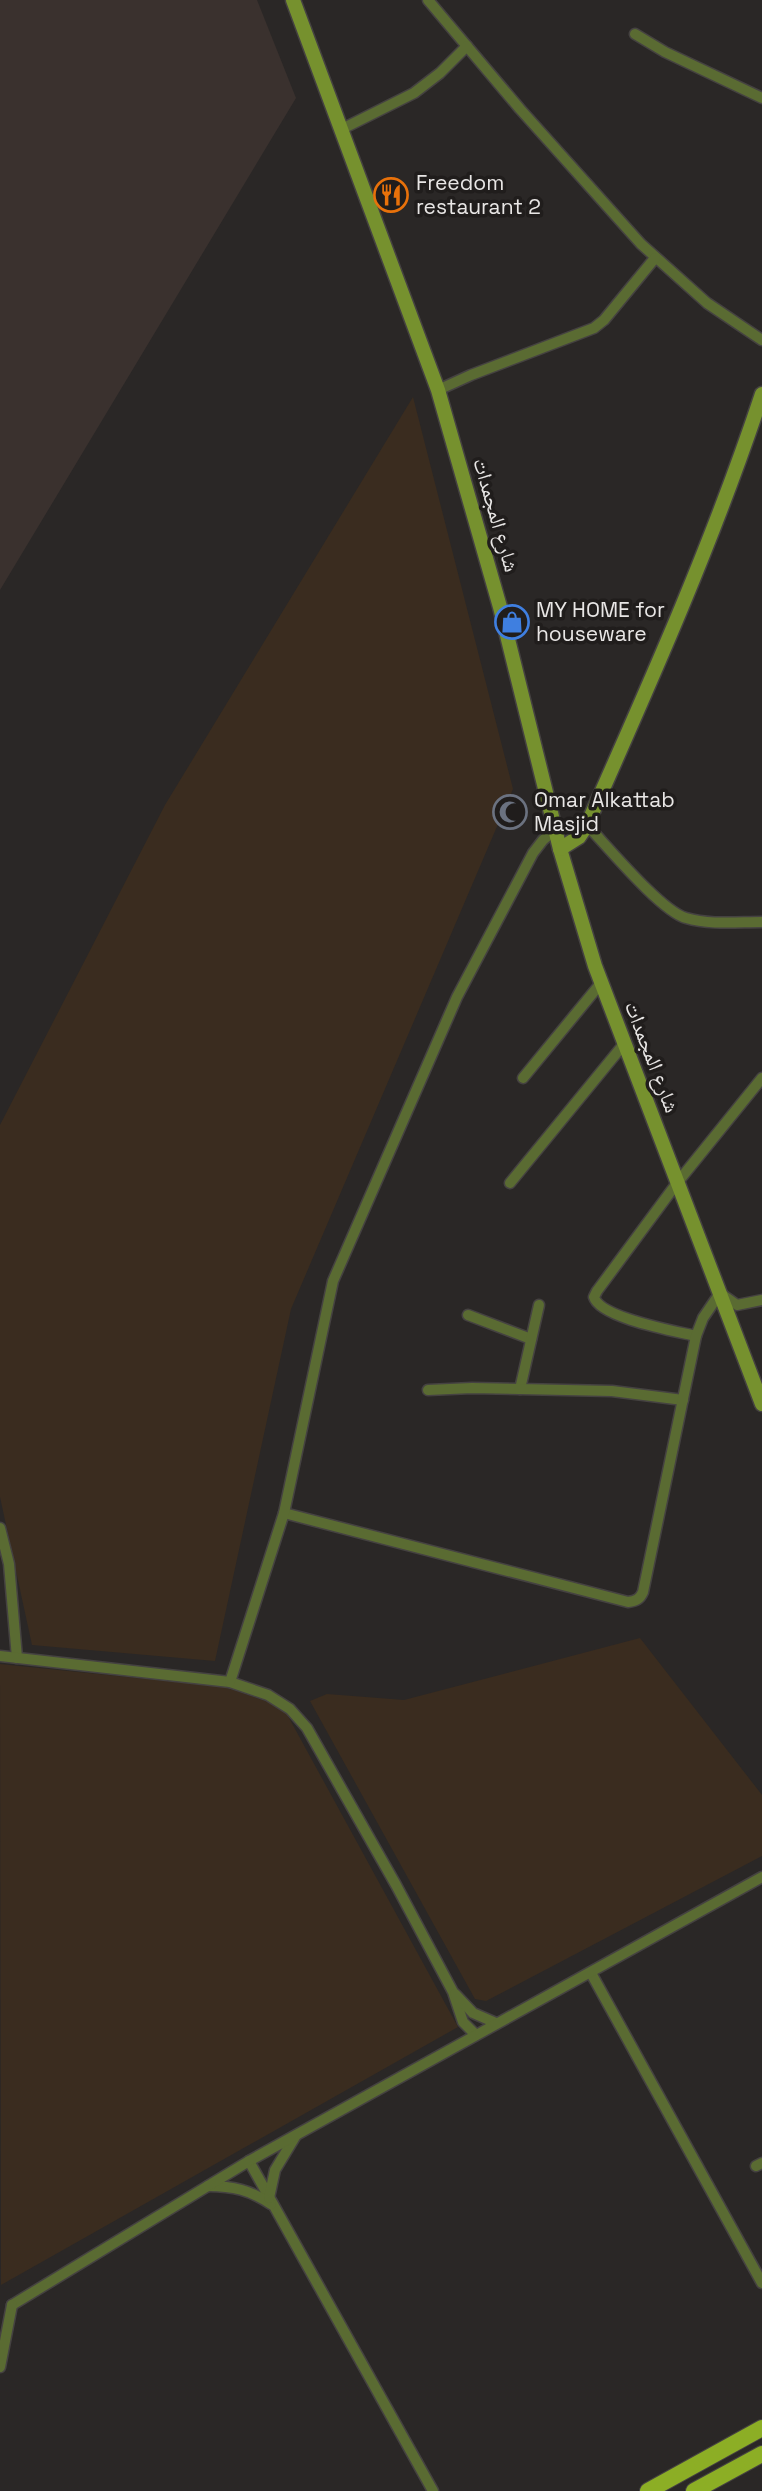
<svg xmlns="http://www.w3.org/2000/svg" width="762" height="2491" viewBox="0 0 762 2491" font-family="'Space Grotesk','Noto Naskh Arabic',sans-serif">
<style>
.built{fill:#3a312e}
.industrial{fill:#3a2c1f}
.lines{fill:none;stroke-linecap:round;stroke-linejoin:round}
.street-casing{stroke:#454241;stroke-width:13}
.secondary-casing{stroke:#454241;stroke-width:17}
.primary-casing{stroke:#454241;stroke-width:18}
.street{stroke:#5a6b32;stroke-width:10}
.secondary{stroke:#76912e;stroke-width:14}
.primary{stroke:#8cae25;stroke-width:16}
.labels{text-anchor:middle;stroke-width:7;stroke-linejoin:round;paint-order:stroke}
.poi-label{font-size:21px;fill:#e8e6e5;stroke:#201d1c;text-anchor:start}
.street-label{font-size:21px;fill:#e8e6e5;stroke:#201d1c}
</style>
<rect width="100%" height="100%" fill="#2a2726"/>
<path class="built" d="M0,0h257l39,98 -296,492z"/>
<g class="industrial">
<path d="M413,397l100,392 -222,520 -76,352 -183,-16 -32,-148v-372l165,-320z"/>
<path d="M640,1638l122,157v61l-276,145 -11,-2 -165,-298 17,-7 77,6z"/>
<path d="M0,1664l225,23 58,20 175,320 -457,258z"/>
</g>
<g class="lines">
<g class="street-casing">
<g id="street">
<path d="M428,0l92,109 121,135 66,59 55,37"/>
<path d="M635,34l30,18 97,46"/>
<path d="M340,130l74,-37 26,-20 27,-27"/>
<path d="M438,390l33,-15 123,-47 10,-8 51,-62"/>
<path d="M587,825c21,22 74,86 99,93 24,7 51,4 76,4"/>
<path d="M523,1078l78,-95"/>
<path d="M510,1183l114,-139"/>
<path d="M468,1315l63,24"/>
<path d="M696,1336c-21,-5 -96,-18 -102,-39l3,-6 80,-108 85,-105"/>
<path d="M520,1389l19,-84"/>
<path d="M428,1390l44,-2 140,3 71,9"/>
<path d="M284,1513l344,89c8,-1 12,-3 15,-10l53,-256 7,-18 17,-25 17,12 25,-5"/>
<path d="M0,1528l9,36 8,94"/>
<path d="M0,1656l230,26 38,13 22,14 17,19 89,157 57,107 10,30 12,12"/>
<path d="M230,1682l54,-169 49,-232 124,-284 76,-144 10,-13 12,-10"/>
<path d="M591,1973l171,310"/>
<path d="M455,1994l18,19 23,10"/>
<path d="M249,2161l184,330"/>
<path d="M756,2166l6,-3"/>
<path d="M208,2186c25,0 42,4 63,18"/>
<path d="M269,2198l6,-28 20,-33"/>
<path d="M12,2305l237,-144 513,-284"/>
<path d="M0,2367l12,-62"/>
</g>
</g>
<g class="secondary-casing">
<g id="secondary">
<path d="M293,0l145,390 62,217 60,242 35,117 167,438"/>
<path d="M560,849l19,-12 8,-12c63,-142 126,-283 175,-431"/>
</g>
</g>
<g class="primary-casing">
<g id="primary">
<path d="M648,2491l114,-63"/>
<path d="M694,2491l68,-37"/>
</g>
</g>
<use href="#street" class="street"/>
<use href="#secondary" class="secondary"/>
<use href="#primary" class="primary"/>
</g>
<defs>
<g id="restaurant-ring" transform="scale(1.75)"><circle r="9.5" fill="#201d1c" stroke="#e8710a" stroke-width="1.5"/><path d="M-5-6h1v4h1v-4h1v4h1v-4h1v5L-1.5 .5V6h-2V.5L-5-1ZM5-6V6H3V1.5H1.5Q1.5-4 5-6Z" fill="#e8710a"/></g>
<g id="shop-ring" transform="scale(1.75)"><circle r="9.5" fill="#201d1c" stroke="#3f7fe0" stroke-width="1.5"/><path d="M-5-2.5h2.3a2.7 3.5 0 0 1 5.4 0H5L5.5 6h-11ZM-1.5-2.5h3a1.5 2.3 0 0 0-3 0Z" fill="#3f7fe0"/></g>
<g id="mosque-ring" transform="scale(1.75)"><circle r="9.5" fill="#201d1c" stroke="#6b7280" stroke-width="1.5"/><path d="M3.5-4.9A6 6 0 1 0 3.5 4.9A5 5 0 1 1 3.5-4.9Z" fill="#6b7280"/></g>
</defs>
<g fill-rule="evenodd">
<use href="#restaurant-ring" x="391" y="195"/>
<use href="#shop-ring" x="512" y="622"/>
<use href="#mosque-ring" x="510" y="812"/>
</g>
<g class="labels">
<g class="poi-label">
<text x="416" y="190">Freedom<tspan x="416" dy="24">restaurant 2</tspan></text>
<text x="536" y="617">MY HOME for<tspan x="536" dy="24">houseware</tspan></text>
<text x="534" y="807">Omar Alkattab<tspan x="534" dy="24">Masjid</tspan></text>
</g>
<g class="street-label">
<text transform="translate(496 515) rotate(74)" y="7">شارع المجمدات</text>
<text transform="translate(652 1057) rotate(69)" y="7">شارع المجمدات</text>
</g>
</g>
</svg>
